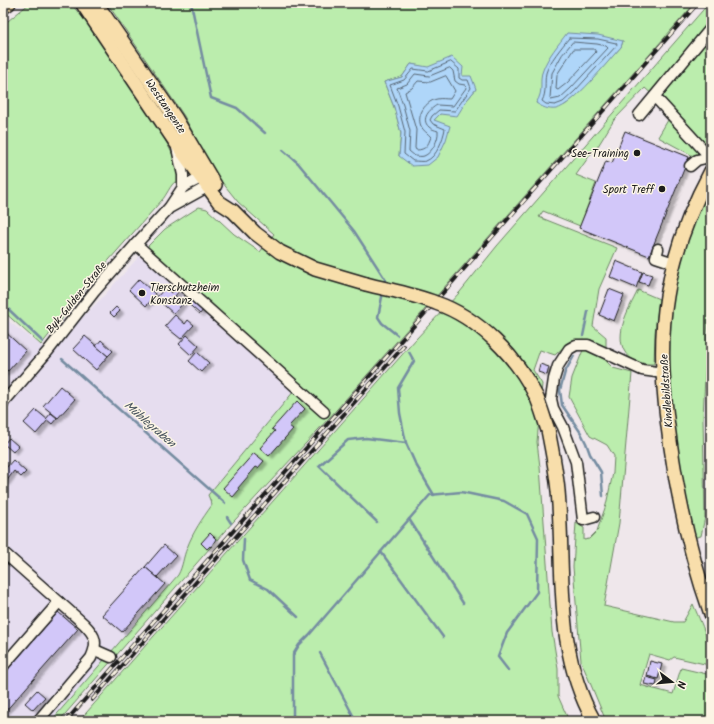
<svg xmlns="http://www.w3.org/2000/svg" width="714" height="724" viewBox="0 0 714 724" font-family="Kalam,sans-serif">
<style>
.built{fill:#e6ddef}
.green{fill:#bbedad;stroke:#6c8464;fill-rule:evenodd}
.water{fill:#afd6f9;stroke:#748ca1}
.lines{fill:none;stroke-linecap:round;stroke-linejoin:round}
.shore{stroke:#576674;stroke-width:1}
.stream{stroke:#748ca1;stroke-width:2.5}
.building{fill:#d2c7f9;stroke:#1c1c1c;filter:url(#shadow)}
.minor-casing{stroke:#1c1c1c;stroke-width:13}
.major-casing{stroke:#1c1c1c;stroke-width:16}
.minor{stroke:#fcf5e5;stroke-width:10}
.major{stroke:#f8deab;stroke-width:13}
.rail-casing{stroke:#1c1c1c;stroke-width:4}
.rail{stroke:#fcf5e5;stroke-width:2.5;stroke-dasharray:8;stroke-linecap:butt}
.major-bridge-casing{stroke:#1c1c1c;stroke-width:16;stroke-linecap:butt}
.major-bridge{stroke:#f8deab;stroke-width:13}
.poi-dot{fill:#1c1c1c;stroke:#fcf5e5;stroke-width:1.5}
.labels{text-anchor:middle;stroke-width:3;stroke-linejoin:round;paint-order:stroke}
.street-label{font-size:11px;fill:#1c1c1c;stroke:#fcf5e5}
.poi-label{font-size:11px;fill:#1c1c1c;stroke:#fcf5e5;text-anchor:end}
.water-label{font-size:12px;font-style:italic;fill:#48545e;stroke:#fcf5e5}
</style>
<defs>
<filter id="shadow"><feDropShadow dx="4" dy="2.5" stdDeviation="1" flood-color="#0004"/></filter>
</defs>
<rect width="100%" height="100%" fill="#efe7eb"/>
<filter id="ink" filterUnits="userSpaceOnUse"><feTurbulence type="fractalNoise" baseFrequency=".025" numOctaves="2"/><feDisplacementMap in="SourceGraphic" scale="8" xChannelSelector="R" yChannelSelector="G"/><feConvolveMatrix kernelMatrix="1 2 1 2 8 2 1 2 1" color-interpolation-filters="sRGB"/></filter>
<g filter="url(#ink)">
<path class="built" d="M143,252l156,133 -91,110 4,10 -18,26 -8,19 -4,17 -4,8 -127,146h-48v-404l45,34 52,-51z"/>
<g class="green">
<path d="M30,3h40l22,25 63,92 19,37 9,30 -8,-5c-4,2 -9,14 -13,18l-60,68 -61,77 -38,-34v-286z"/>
<path d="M107,3h588l-365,414 -107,116 -164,188h-8l127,-146c5,-9 5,-18 9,-27 6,-16 15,-29 25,-43l-4,-10 91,-110 -154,-136 20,-20 34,-22 8,2 27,25 26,18 14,-18 -36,-32 -24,-30 -30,-56zM623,41l-2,6 -43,47 -13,11 -29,-2 5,-7zM411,64l51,12 14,13 -9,11 -27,14 -41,42 2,-23 -7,-26 -10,-25 18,-5z"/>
<path d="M709,3h2v155l-10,-10 -6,9 -37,-20 13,-22 -16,-18 -10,-9 -31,32 -16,26 -8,9 -14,20 20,8 -16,43 -37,-15 -4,6 78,31 -18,41 -6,37 13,11v11c-25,-8 -30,-13 -51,7l-15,-5 -7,20 9,14 -5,58 3,25 12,165 6,37v27l11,25h-490l337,-382 44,-47 37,-46z"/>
<path d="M711,184v102l-4,48 -4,84 2,99 -4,19 -9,2 -29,-172 11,-103z"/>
<path d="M638,290l21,9 -4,34 -1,31c-26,1 -38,-15 -31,-40 3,-12 10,-23 15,-34z"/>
<path d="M583,350l14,2 16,16 19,5 -13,150 -15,83 70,16h9l10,-18c7,17 21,44 16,61l-35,-8 -4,3 -21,-6 -9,31 33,9 8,-26 30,7v32l-4,14h-101l-25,-60 -8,-94 3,-44 8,5v12l5,-1 8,-8 9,-26 7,-32 1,-17 -7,-11 -17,-9 -21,-39 3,-19z"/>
</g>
<g class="water">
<path d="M567,33l31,2 25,6 -2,6c-13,14 -47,58 -65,62 -8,1 -14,-2 -20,-6 9,-13 2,-22 7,-33 5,-14 16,-26 24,-37z"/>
<path d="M452,57l11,10 -1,9h9l5,13 -9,11 -10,16 -17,-2 -6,6 16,6 -4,14 -8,17 -10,8 -16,1 -13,-10 2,-23 -7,-26 -10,-25 18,-5 9,-13 17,3z"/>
</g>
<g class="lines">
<g class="shore">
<path d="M569,38l29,1 18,4 1,2 -42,46 -12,11 -8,3 -9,-1 -4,-3c5,-9 2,-19 4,-28 3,-11 16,-26 23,-35z"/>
<path d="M573,42l24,2 9,2 2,2 -37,40 -11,10 -9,2 -1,-2 2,-25 10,-18z"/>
<path d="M574,49h20l2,3 -29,31 -9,7 -2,-1 1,-14z"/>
<path d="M451,62l8,7v9l3,2h6l3,8 -16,23 -16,-1 -7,6 -2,4 3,4 12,5c-2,10 -8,28 -19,32 -3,1 -9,0 -13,0l-9,-7 1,-22 -7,-26 -8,-21 14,-5 9,-11 15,2z"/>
<path d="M450,68l3,3 2,10 4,3 6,1 1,3 -13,18 -16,-1c-7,4 -17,14 -8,22 2,2 6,3 9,4 1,8 -6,22 -14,25 -2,1 -7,0 -9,0l-6,-5 1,-20 -7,-26 -6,-17 10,-4 8,-10 14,2z"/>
<path d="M446,76l9,15 -5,8c-4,0 -9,-1 -13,0 -11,2 -21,16 -16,27 2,5 7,7 10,11 -3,8 -5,13 -15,13l-1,-2 1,-18 -11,-38 7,-4 6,-7 12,1z"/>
</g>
<g class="stream">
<path d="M191,3l20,95 26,10 28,25"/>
<path d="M283,150l15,13 56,68 31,48 -1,6"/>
<path d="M383,292l-5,25 4,6 15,12"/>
<path d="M3,304l40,38"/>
<path d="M583,336l5,-24"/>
<path d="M409,352l5,9 -16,27 2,25 6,30 9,20 19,32"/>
<path d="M574,356l-9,16 -5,18 2,15 19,28 5,10 4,11 11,18 2,24"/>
<path d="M62,359l163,144"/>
<path d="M227,517l4,6"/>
<path d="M409,519l54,84"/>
<path d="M377,522l-58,-56 29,-26 18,-2 40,5"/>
<path d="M244,539l-1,21 7,20 18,9 30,28"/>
<path d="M381,552l62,85"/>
<path d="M320,653l36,68"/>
<path d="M293,721v-66l6,-10 10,-10 121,-140 31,-3 43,9 23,13 11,24 -1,54 -30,41 -9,24 10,13"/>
</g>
</g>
<g class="building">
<path d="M625,131l64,26 -40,99 -70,-28 27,-67 6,2z"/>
<path d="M616,261l26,11 -6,16 -26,-11z"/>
<path d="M643,272l9,3 -4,10 -9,-3z"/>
<path d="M139,279l17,16 -10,11 -17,-16z"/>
<path d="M166,287l6,6 4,-5 3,3 -4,5 8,7 -9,11 -18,-16z"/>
<path d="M609,289l15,6 -10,26 -15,-6z"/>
<path d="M188,296l15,14 -3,4 -16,-14z"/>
<path d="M116,307l4,4 -6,6 -4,-4z"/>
<path d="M175,315l10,9 3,-4 6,5 -13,14 -16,-13z"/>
<path d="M3,330l23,21 -18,20 -1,-1 -4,4z"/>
<path d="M187,335l12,11 -8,9 -12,-11z"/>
<path d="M85,336l23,20 -12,14 -23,-21z"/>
<path d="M101,340l12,11 -5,5 -12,-10z"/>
<path d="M197,352l12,11 -8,9 -12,-11z"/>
<path d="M540,364l9,3 -2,8 -9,-3z"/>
<path d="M60,386l15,13 -17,19 -15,-12z"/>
<path d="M297,401l8,8 -16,17 4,3 -24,27 -9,-8 15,-17 -3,-2z"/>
<path d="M36,410l12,10 -12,14 -12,-11z"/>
<path d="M51,413l6,5 -5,6 -6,-5z"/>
<path d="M9,438l9,8 -5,6 -9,-8z"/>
<path d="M254,453l10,8 -6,7 -2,-1 -18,21 1,2 -6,7 -10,-9z"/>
<path d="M13,460l13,12 -5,5 -7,-6 -9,12 -2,-2v-12h2z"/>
<path d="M210,533l6,6 -5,8 -1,-1 -3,3 -6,-6z"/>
<path d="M164,545l12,11 -19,21 -12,-10z"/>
<path d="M145,567l20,17 -43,48 -20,-17z"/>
<path d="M58,612l20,17 -75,85v-39z"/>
<path d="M650,661l12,3 -4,15 -11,-3z"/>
<path d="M646,677l11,3 -1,6 -12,-2z"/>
<path d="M37,690l8,7 -12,13 -8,-7z"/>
</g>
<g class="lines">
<g class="minor-casing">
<g id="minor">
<path d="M655,97l56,61"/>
<path d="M639,115l72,-87"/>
<path d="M177,148l6,27v12"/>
<path d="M690,166l7,-6 13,-3"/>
<path d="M136,244l188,168"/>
<path d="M658,249l-2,8 18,6"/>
<path d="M3,403l45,-52 46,-59 42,-48 33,-36 14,-21 18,-9h10l-4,9 -38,21"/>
<path d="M594,517l-11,3 -7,-58 -13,-35 -10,-19 -2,-9 3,-20 4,-13 11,-17 7,-4h12l54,25 21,3"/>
<path d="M3,552l81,72c12,12 14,19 7,34l-53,63"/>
<path d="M95,650l16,7"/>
<path d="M3,666l56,-64"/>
</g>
</g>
<g class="major-casing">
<g id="major">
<path d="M82,3l92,137 45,62 14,9 22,22 25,19 35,17 51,15"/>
<path d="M96,3l80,116 39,66"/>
<path d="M3,7l6,-4"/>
<path d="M711,171c-21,39 -37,81 -44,125 -8,48 -4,97 3,145 8,59 21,117 41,173"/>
<path d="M548,430c4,20 8,40 10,61 7,79 -5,157 36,230"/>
</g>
</g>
<use href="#minor" class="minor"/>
<use href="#major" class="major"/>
<g class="rail-casing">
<g id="rail">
<path d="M92,700l312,-354"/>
<path d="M66,721l632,-718"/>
</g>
</g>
<use href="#rail" class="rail"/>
<g class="major-bridge-casing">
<path id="major-bridge" d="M366,284c23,6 47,10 70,19 43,15 80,53 100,93 5,11 8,23 12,34"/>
</g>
<use href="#major-bridge" class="major-bridge"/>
</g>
</g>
<g class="poi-dot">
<circle cx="637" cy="153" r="4"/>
<circle cx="662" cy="189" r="4"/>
<circle cx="142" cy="293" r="4"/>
</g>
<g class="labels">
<g class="street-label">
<text transform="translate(166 106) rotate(56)" y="4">Westtangente</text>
<text transform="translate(76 297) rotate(-51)" y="4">Byk-Gulden-Straße</text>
<text transform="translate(666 391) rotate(-94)" y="4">Kindlebildstraße</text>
</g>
<g class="poi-label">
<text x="629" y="157">See-Training</text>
<text x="654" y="193">Sport Treff</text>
<text x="150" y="291" text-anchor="start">Tierschutzheim<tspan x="150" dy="13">Konstanz</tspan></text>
</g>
<g class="water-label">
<text transform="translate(150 424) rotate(41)" y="4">Mühlegraben</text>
</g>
</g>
<rect width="714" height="724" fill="none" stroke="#fcf5e5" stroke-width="16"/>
<rect x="8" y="8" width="698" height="708" fill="none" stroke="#1c1c1c" stroke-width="1.5" filter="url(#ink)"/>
<g transform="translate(672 682) rotate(106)" stroke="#fcf5e5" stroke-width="3" paint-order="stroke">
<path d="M0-3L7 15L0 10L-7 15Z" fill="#1c1c1c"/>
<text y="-6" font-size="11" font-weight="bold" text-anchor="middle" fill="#1c1c1c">N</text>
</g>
</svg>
